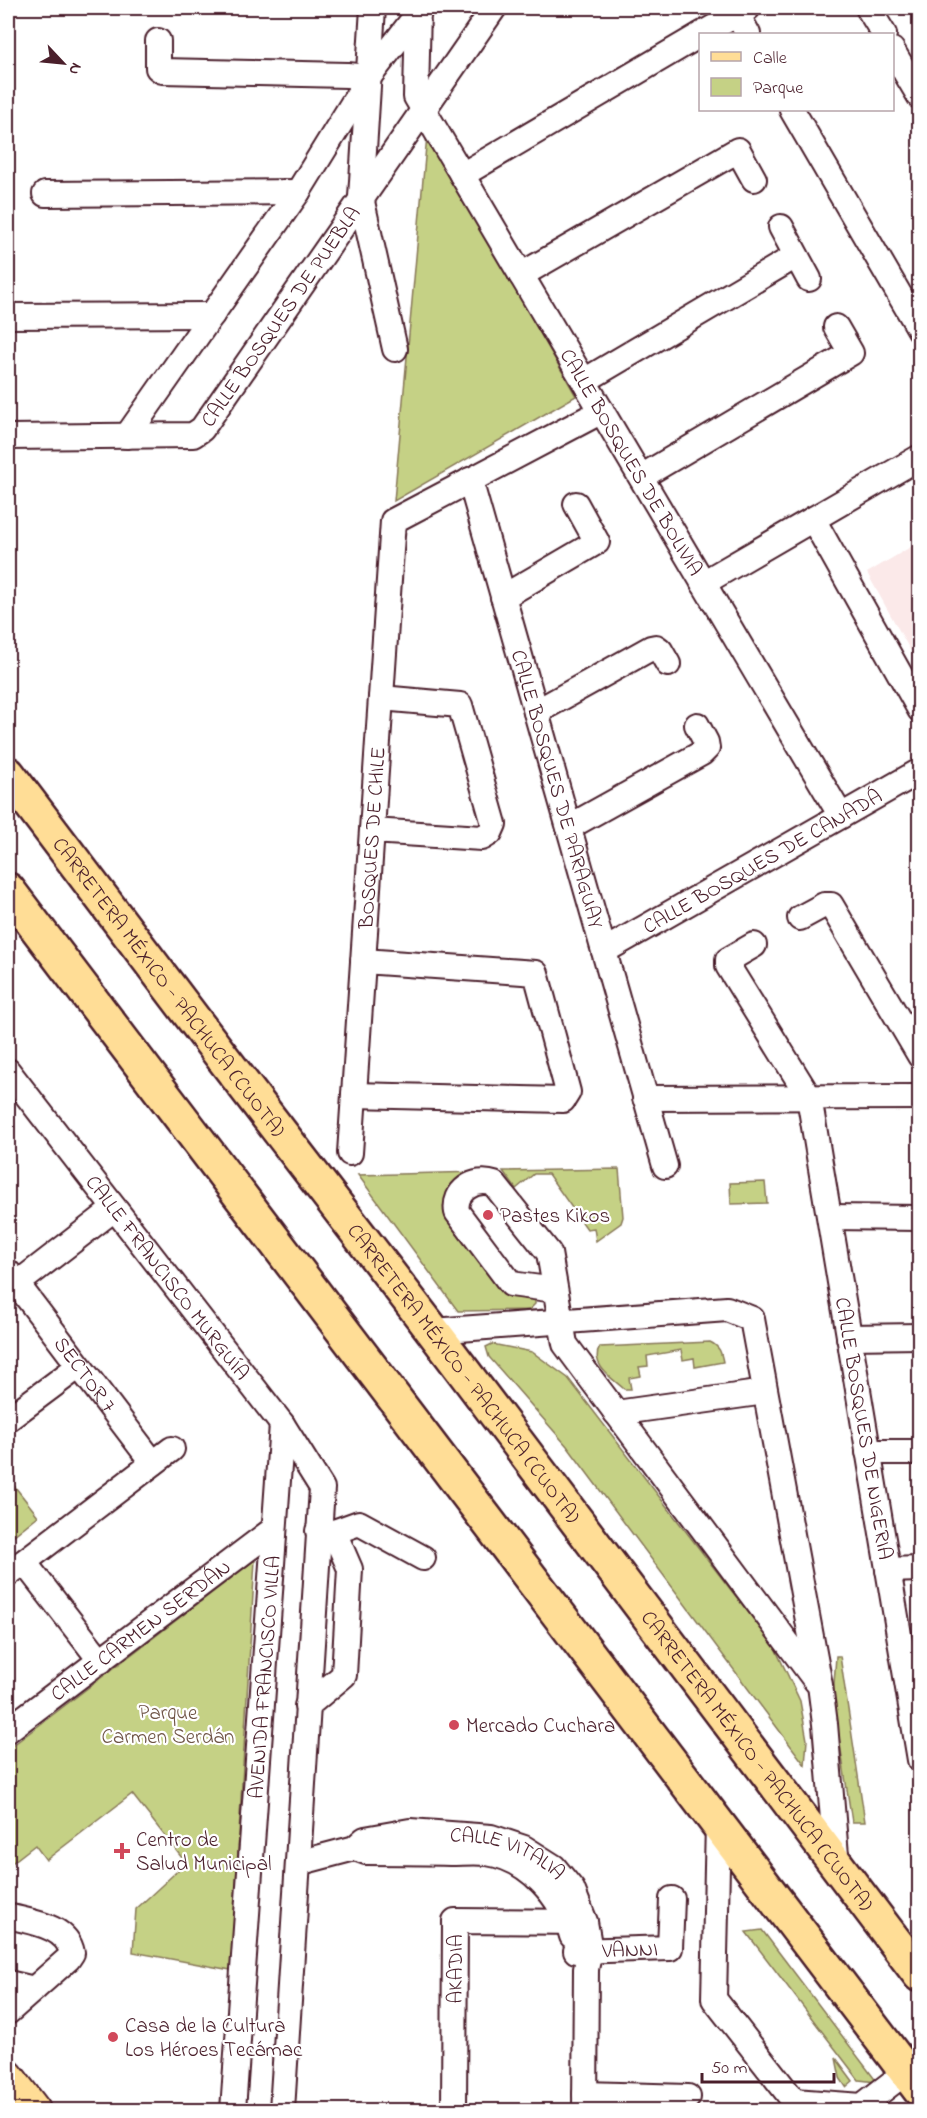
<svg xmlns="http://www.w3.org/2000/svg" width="927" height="2118" viewBox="0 0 927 2118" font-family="'Indie Flower',sans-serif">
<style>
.built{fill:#fbe9e9}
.green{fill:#c5d185;stroke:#887858;stroke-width:1.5}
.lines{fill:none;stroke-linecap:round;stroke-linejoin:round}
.minor-casing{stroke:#4a1f2b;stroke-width:28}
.major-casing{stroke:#4a1f2b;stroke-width:34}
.highway-casing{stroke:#4a1f2b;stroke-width:38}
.minor{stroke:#fff;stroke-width:24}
.major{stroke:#ffdd96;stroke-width:30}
.highway{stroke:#ffdd96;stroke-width:33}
.poi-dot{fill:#d1495b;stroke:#fff;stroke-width:2}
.labels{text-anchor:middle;stroke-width:4.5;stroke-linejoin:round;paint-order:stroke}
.street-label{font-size:21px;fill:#4a1f2b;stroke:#fff}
.poi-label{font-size:21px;fill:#4a1f2b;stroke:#fff;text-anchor:start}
.park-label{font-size:21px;fill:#6f5446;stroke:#fff}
</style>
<rect width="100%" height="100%" fill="#fff"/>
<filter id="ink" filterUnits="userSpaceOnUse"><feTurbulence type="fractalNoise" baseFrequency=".0167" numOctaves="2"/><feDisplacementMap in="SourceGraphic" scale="12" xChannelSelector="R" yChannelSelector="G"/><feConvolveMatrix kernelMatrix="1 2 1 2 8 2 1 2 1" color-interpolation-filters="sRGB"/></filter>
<g filter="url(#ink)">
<path class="built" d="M919,542v124l-52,-93z"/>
<g class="green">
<path d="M427,135l149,261 -182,105z"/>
<path d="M619,1169l4,48 -2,6 -25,18 -2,-13 -7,1 -39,-55h-14l-18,15 -13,-18z"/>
<path d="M480,1172l-26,21 81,104v7l-6,6 -71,1 -100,-136z"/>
<path d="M765,1182l2,21 -36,1 -1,-21z"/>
<path d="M710,1342c10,5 11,10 13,20l-28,5 -1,-9 -11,2 -2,-10 -34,6 1,10 -9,1 2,9 -12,2 2,11h-7c-11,-10 -35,-25 -24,-42z"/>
<path d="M492,1344l40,8 36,26 206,268 26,55 7,39 -2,25 -238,-319 -78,-89 -3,-10z"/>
<path d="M8,1478l30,38 -30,24z"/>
<path d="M255,1560l-24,410 -98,-18 3,-43 50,-46 -54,-69 -86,66 -11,-15 -27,21v-117z"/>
<path d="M836,1656h4l25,166h-13l-19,-124z"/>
<path d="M762,1930l115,152 -18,-2 -113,-148z"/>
<path d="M836,2058l17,23 -7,6 -6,-9z"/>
</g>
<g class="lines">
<g class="minor-casing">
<g id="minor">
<path d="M373,8l-12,189 34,152"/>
<path id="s1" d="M418,8l-2,89 425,719"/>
<path d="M868,8l16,26"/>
<path d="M737,14l11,20"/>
<path d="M702,34l46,-26"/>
<path d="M158,41v27l4,3 185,4 22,2"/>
<path d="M892,50l28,47"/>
<path d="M792,110l128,220"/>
<path d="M462,175l238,-140"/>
<path d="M45,194l253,-2"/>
<path d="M781,227l28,52"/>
<path d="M521,275l217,-125 16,29"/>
<path d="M8,316l204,-1"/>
<path d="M584,381l212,-125"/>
<path d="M127,436l171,-244 71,-115 50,-65"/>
<path id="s2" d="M8,437l185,-2 9,-6 292,-421"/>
<path d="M641,477l210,-124 -15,-26"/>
<path id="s3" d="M470,480l195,686"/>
<path d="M813,519l107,191"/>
<path d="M703,583l217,-126"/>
<path d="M503,597l94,-55 -21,-38"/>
<path d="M536,712l115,-64 5,-1 4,3 8,14"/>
<path d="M569,827l133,-74 5,-5 -1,-6 -9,-17"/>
<path d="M372,831l110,7 8,-5 4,-9 -34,-119 -79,-7"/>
<path d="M800,918l24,-13h7l89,151"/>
<path id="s4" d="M754,945l-26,15v6l81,131 111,663"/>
<path id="s5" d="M604,951l316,-180"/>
<path id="s6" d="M8,1071l274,353 40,64 -40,622"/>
<path d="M354,1095l209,5 5,-8 -32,-119 -173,-12"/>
<path d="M645,1098l275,-1"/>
<path id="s7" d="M350,1153l43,-632 209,-110"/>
<path d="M830,1217l90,1"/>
<path id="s8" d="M8,1272l145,191"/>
<path d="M17,1284l97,-75"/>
<path d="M555,1290l-44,-6 -54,-72c-4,-21 18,-35 37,-28l55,69 16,91 251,337"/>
<path d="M433,1331l294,-22 25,10 68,366 5,39 12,143"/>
<path d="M849,1337l71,-1"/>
<path d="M616,1413l149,-21"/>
<path d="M8,1419l71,-53"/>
<path d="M868,1452h52"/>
<path d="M318,1531l16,1 25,-9 64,35"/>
<path d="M24,1562l77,99"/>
<path d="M888,1570l32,-1"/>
<path d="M8,1574l164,-125"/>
<path d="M307,1706l37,-31 6,-106 -16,-37"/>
<path id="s9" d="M8,1730l266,-201"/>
<path d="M718,1823l-4,176 80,102 68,5 44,-34"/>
<path d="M355,1848l11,4c28,0 56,0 84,1 12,0 25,-1 37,0 42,6 75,44 85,83"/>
<path id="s10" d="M298,1863l57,-15 10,-9 45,-8 81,6 33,11 30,19 18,22 13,33 5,28 -4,19 -1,141"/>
<path d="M8,1916c22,6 59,9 64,37l-4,6 -60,53"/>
<path id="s11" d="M576,1951l94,-3 2,-49"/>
<path d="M8,1983l26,6"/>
<path d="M585,2094l103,3"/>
<path id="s12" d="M233,2110l49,-686"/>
<path id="s13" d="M454,2110l1,-189 130,1"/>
</g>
</g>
<g class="major-casing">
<path id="major" d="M8,2075l27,35"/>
</g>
<g class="highway-casing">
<g id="highway">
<path id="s14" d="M8,774l215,284 210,273 487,644"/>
<path d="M8,890l912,1200"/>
</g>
</g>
<use href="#minor" class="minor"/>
<use href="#major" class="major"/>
<use href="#highway" class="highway"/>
</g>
</g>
<g class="poi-dot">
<circle cx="488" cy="1215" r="6"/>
<circle cx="454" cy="1725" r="6"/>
<path d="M119 1842h6v6h6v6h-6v6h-6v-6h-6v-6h6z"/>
<circle cx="113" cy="2037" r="6"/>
</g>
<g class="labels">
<g class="street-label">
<text dy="7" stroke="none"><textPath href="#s2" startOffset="333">CALLE BOSQUES DE PUEBLA</textPath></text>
<text dy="7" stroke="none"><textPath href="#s1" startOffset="513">CALLE BOSQUES DE BOLIVIA</textPath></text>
<text dy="7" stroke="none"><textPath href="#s3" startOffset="321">CALLE BOSQUES DE PARAGUAY</textPath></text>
<text dy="7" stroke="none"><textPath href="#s7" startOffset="316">BOSQUES DE CHILE</textPath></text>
<text dy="7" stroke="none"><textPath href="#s5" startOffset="182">CALLE BOSQUES DE CANADÁ</textPath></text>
<text dy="7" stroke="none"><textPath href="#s14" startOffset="267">CARRETERA MÉXICO - PACHUCA (CUOTA)</textPath></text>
<text dy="7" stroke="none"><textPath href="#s6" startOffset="261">CALLE FRANCISCO MURGUÍA</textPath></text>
<text dy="7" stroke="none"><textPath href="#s8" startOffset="128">SECTOR 7</textPath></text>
<text dy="7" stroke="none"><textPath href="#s14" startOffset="753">CARRETERA MÉXICO - PACHUCA (CUOTA)</textPath></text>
<text dy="7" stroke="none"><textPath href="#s4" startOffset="526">CALLE BOSQUES DE NIGERIA</textPath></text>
<text dy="7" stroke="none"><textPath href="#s9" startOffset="166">CALLE CARMEN SERDÁN</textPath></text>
<text dy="7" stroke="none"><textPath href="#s12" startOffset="434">AVENIDA FRANCISCO VILLA</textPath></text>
<text dy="7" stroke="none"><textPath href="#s14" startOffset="1239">CARRETERA MÉXICO - PACHUCA (CUOTA)</textPath></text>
<text dy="7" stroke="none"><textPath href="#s10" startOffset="220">CALLE VITALIA</textPath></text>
<text dy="7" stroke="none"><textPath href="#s11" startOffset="54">VANNI</textPath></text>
<text dy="7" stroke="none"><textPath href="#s13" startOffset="141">AKADIA</textPath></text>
</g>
<g class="poi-label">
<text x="500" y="1222">Pastes Kikos</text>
<text x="466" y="1732">Mercado Cuchara</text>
<text x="136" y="1846">Centro de<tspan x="136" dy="24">Salud Municipal</tspan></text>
<text x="125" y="2032">Casa de la Cultura<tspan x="125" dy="24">Los Héroes Tecámac</tspan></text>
</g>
<g class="park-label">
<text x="168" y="1719">Parque<tspan x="168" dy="24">Carmen Serdán</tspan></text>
</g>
</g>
<rect width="927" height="2118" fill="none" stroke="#fff" stroke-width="30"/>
<rect x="15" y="15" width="897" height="2088" fill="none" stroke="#4a1f2b" stroke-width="2" filter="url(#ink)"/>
<rect x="699" y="33" width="195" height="78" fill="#ffffff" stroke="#b7a5aa" stroke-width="1.5"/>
<rect x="711" y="52" width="30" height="9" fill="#ffdd96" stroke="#b7a5aa" stroke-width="1.5"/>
<text x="753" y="63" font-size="18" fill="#4a1f2b">Calle</text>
<rect x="711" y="78" width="30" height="18" fill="#c5d185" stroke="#b7a5aa" stroke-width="1.5"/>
<text x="753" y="93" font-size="18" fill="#4a1f2b">Parque</text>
<g transform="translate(63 63) rotate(116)" stroke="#ffffff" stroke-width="4.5" paint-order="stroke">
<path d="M0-4.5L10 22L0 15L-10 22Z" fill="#4a1f2b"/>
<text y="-9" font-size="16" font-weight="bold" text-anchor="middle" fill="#4a1f2b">N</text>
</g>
<path d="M702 2073v9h132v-9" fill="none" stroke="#4a1f2b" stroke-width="3"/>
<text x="711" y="2073" font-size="18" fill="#4a1f2b" stroke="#ffffff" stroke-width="4.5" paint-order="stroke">50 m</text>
</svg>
